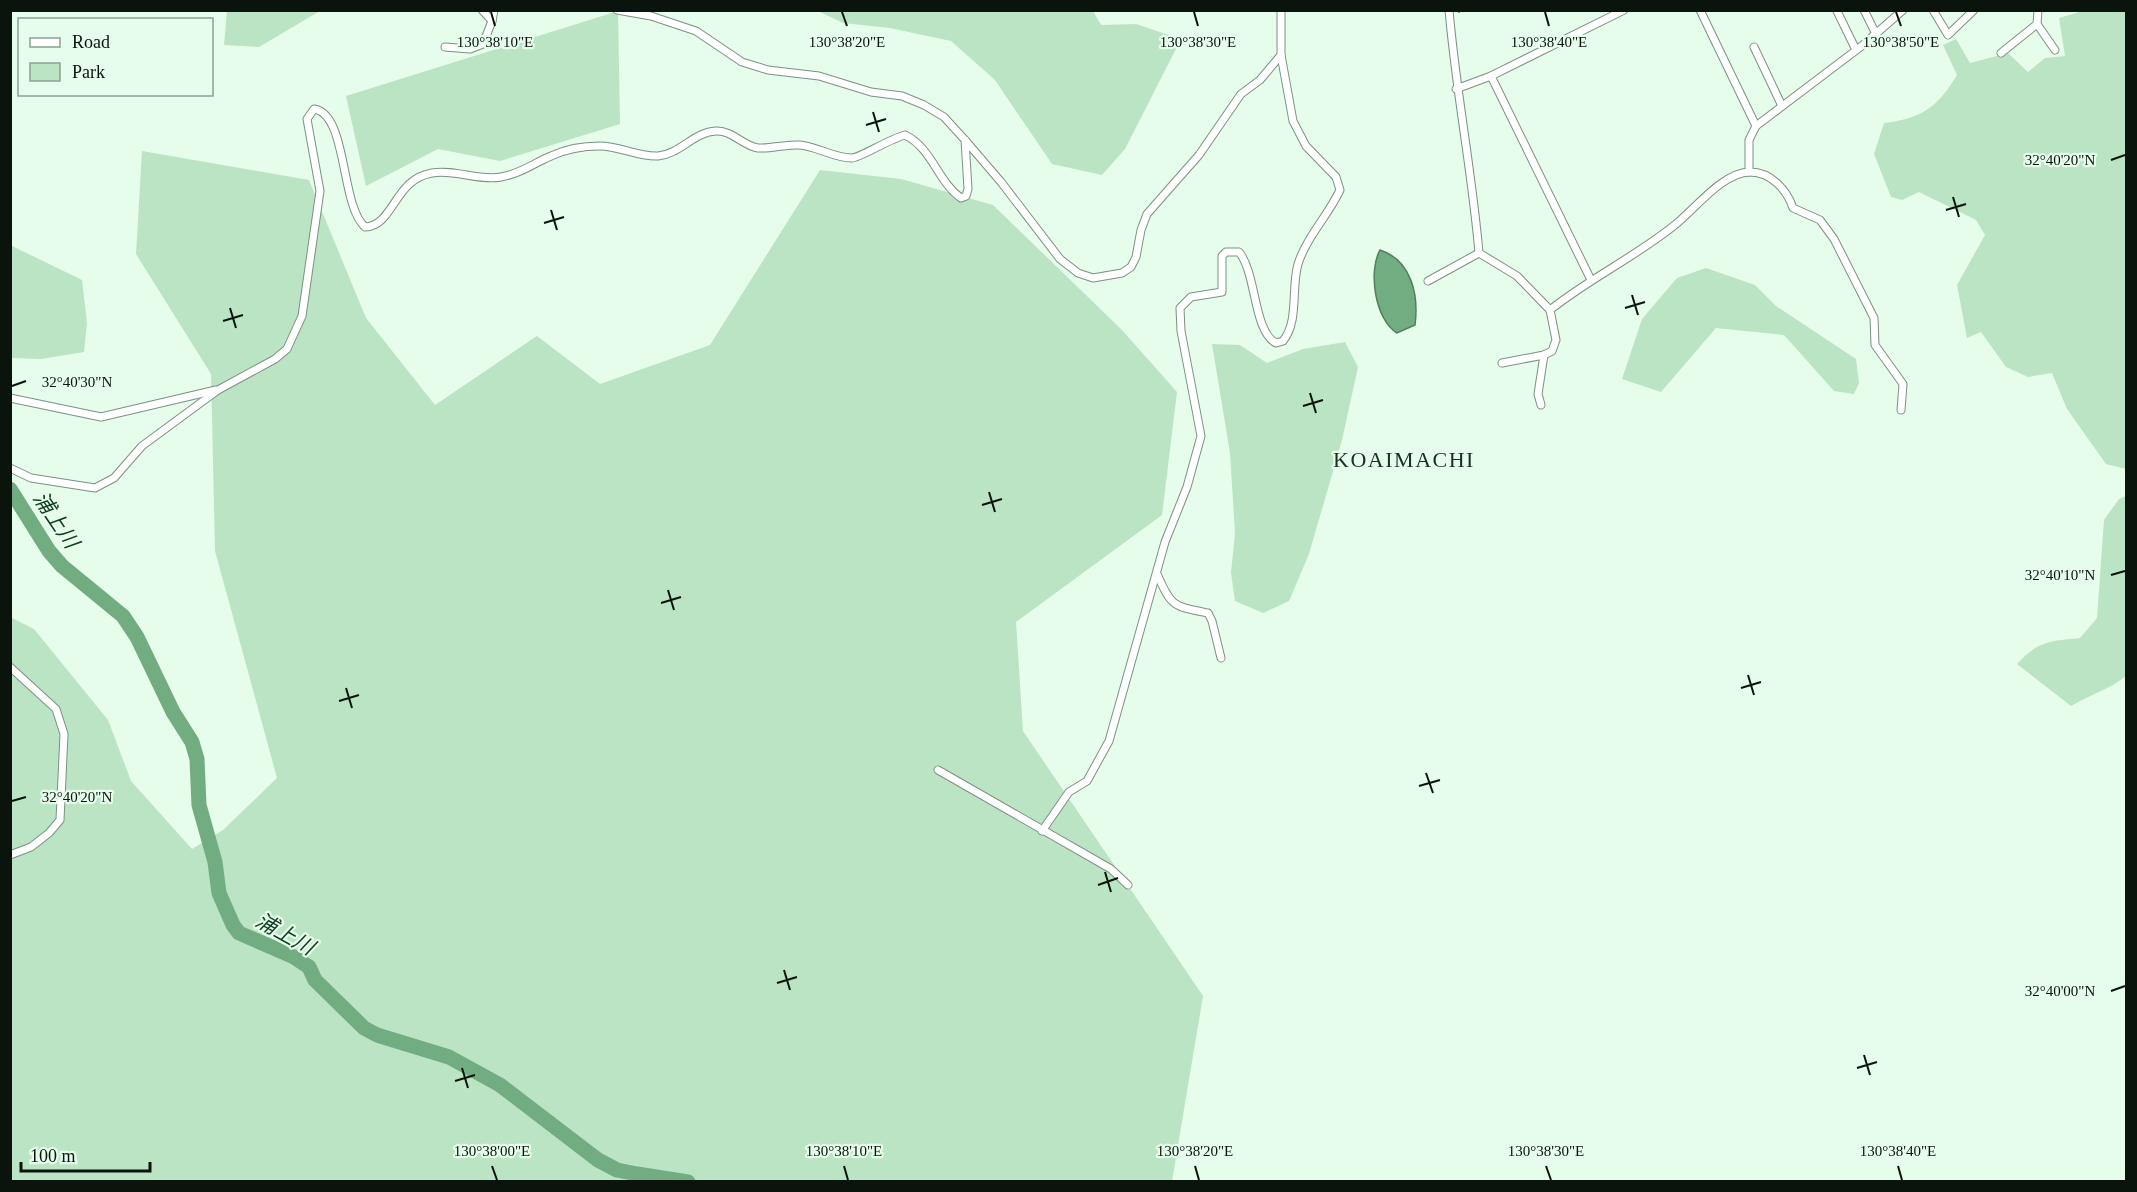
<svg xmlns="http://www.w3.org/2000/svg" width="2137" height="1192" viewBox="0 0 2137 1192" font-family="'Times New Roman','Noto Sans JP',serif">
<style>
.green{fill:#bae4c4}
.water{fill:#71ad81;stroke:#527f5e;stroke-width:1.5}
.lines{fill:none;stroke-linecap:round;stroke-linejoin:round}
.stream{stroke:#527f5e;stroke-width:2}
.river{stroke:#71ad81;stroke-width:15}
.minor-casing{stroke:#7c9181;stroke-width:9}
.minor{stroke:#fff;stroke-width:7}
.ticks{fill:none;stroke:#0b130d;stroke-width:2}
.labels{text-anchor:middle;stroke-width:4.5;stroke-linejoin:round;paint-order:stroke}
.water-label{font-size:21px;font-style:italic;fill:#0e3c1f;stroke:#e6fdeb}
.quarter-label{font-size:22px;letter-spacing:1.5px;fill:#1d2f22;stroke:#e6fdeb}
.ticks-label{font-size:15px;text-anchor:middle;fill:#0b130d;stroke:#e6fdeb;stroke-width:4.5;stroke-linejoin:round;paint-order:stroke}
</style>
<rect width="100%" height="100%" fill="#e6fdeb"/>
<g class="green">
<path d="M227,11v-1l93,1 -61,36 -35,-2z"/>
<path d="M618,11l2,113 -120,37 -62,-12 -72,37 -20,-90z"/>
<path d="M818,11h275l8,14 35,-1 45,15 -56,110 -23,26 -50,-11 -57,-84 -44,-39 -61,-13 -47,-5z"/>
<path d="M2083,11h43v458l-20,-5 -39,-55 -15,-36 -24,4 -22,-10 -25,-35 -14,6 -10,-53 28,-50 -9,-15 -57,-28 -17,8 -11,-3 -17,-43 10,-31c37,-4 54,-16 73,-48l-14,-30 13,-6 14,24 38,-10 20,19 17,-14 20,-2 -6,-38z"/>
<path d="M142,151l167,29 57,138 69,87 102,-69 63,48 110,-39 110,-175 81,9 92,26 128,124 56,63 -15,123 -146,107 7,109 180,265 -31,185h-1161l-1,-564 24,12 74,91 23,61 61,68 31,-19 54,-52 -62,-227 -4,-177 -75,-120z"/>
<path d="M10,245l72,35 5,43 -3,29 -43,7 -30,-1z"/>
<path d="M1706,268l49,17 21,21 80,53 3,24 -5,11 -20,-3 -50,-56 -68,-7 -55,64 -39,-13 20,-60 35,-41z"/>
<path d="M1345,342l13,25 -16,73 -33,114 -20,47 -26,12 -28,-12 -4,-28 4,-40 -5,-80 -18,-109 28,1 27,18 36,-14z"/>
<path d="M2126,496v180c-16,13 -36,19 -55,30l-54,-42c21,-23 33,-23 63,-26l17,-20 7,-98 15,-21z"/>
</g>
<path class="water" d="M1380,250c31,10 39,44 35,75l-18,8c-22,-13 -29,-62 -17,-83z"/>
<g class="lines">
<path class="stream" d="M1459,12l3,-2"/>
<path class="river" d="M10,489l39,62 13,15 61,50 14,21 36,75 19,30 5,17 2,46 16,57 4,31 14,32 6,8 55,24 15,10 6,13 49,48 13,7 72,22 51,28 98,75 19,10 20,4 51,8"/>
<g class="minor-casing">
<g id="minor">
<path d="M482,10l10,11 2,-11"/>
<path d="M617,10l34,6 45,15 46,31 26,8 51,6 52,16 31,4 22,9 20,12 21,23 36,42 59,77 18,14 15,5 29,-5 9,-6 5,-10 5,-27 6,-16 52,-59 42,-61 19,-14 21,-25"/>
<path d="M1449,10c7,82 23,161 30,243"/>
<path d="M1700,10l56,116"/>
<path d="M1864,10l12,24"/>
<path d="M1933,10l15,25 26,-25"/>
<path d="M1837,11l19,39"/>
<path d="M2037,24l18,26"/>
<path d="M445,47l25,2 13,-5 9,-23"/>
<path d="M1754,47l28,59"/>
<path d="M2001,53l36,-29 1,-14"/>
<path d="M1491,76l100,204"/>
<path d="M1456,89l35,-13 133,-66"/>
<path d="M1749,172v-32l7,-14 107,-81 40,-35"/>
<path d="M1479,253l38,23 33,34c40,-32 87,-54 126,-86 19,-15 47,-52 74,-52 21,0 37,18 43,36l27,12 14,19 40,79 1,27 28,39 -2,26"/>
<path d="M1428,281l51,-28"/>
<path d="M1502,363l42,-8"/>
<path d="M10,398l91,19 115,-27"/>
<path d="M1541,405l-3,-11 6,-39 8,-4 4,-11 -6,-30"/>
<path d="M10,468l21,10 64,10 19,-10 28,-32 76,-56 57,-31 12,-10 15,-33 18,-125 -13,-72 7,-10c34,5 26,96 51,118 29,-1 29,-48 67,-54 23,-4 46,8 69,4 19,-3 33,-14 50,-21 15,-7 32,-10 49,-10 19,0 38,11 58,10 22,-2 36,-24 58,-25 16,-1 27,15 42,17 13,1 27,-4 41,-3 18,1 34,13 53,13 8,0 37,-19 53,-23 27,13 33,47 56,63l5,-2 2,-7 -3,-49"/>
<path d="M1157,574c15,33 15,32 51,39l4,8 9,37"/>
<path d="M10,667l46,42 8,25 -4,86 -11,13 -18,14 -21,8"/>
<path d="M938,770l173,99 17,16"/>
<path d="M1042,831l27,-39 18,-11 22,-40 56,-199 22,-55 14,-51 -20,-105 -1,-23 11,-11 31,-5v-36l4,-4h13c18,22 14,79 37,91l7,-2c16,-19 8,-53 15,-77 9,-28 30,-48 42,-74l-4,-13 -30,-31 -13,-25 -12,-66v-45"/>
</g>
</g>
<use href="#minor" class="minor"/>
</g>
<path class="ticks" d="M491,12l4,14M842,12l5,14M1194,12l4,14M1545,12l4,14M1896,12l5,14M873,112l6,20M866,125l20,-6M2111,160l14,-5M1953,197l6,20M551,210l6,20M1946,210l20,-6M544,223l20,-6M1632,295l6,20M230,308l6,20M1625,308l20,-6M223,321l20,-6M12,386l14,-5M1310,393l6,20M1303,406l20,-6M989,492l6,20M982,505l20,-6M2111,575l14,-4M668,590l6,20M661,603l20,-6M1748,675l6,20M346,688l6,20M1741,688l20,-6M339,701l20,-6M1426,773l7,20M1419,786l21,-6M12,801l14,-4M1105,872l6,20M1098,885l20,-7M784,970l6,20M777,983l20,-6M2111,991l14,-5M1864,1055l6,20M462,1068l6,20M1857,1068l20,-6M455,1081l20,-6M492,1166l5,14M844,1166l4,14M1195,1166l4,14M1546,1166l5,14M1898,1166l4,14"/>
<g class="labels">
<g class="water-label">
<text transform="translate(56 520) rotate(56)" y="7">浦上川</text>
<text transform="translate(285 934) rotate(29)" y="7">浦上川</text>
</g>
<g class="quarter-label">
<text x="1404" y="467">KOAIMACHI</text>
</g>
</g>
<g class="ticks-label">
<text x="1549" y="47">130°38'40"E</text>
<text x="495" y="47">130°38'10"E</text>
<text x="847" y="47">130°38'20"E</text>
<text x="1198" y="47">130°38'30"E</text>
<text x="1901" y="47">130°38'50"E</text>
<text x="2060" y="165">32°40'20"N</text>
<text x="77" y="387">32°40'30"N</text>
<text x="2060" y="580">32°40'10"N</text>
<text x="77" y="802">32°40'20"N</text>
<text x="2060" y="996">32°40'00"N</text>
<text x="492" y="1156">130°38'00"E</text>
<text x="844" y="1156">130°38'10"E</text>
<text x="1195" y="1156">130°38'20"E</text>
<text x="1546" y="1156">130°38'30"E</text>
<text x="1898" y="1156">130°38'40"E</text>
</g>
<rect width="2137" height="1192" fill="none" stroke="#0b130d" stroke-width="24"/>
<rect x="18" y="18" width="195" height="78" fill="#e6fdeb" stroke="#8e9f92" stroke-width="1.5"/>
<rect x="30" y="38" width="30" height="9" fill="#ffffff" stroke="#8e9f92" stroke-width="1.5"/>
<text x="72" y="48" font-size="18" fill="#0b130d">Road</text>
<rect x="30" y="63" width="30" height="18" fill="#bae4c4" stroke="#8e9f92" stroke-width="1.5"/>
<text x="72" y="78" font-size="18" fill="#0b130d">Park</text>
<path d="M21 1162v9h129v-9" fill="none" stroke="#0b130d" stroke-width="3"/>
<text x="30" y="1162" font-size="18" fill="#0b130d" stroke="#e6fdeb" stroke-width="4.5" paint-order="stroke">100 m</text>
</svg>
